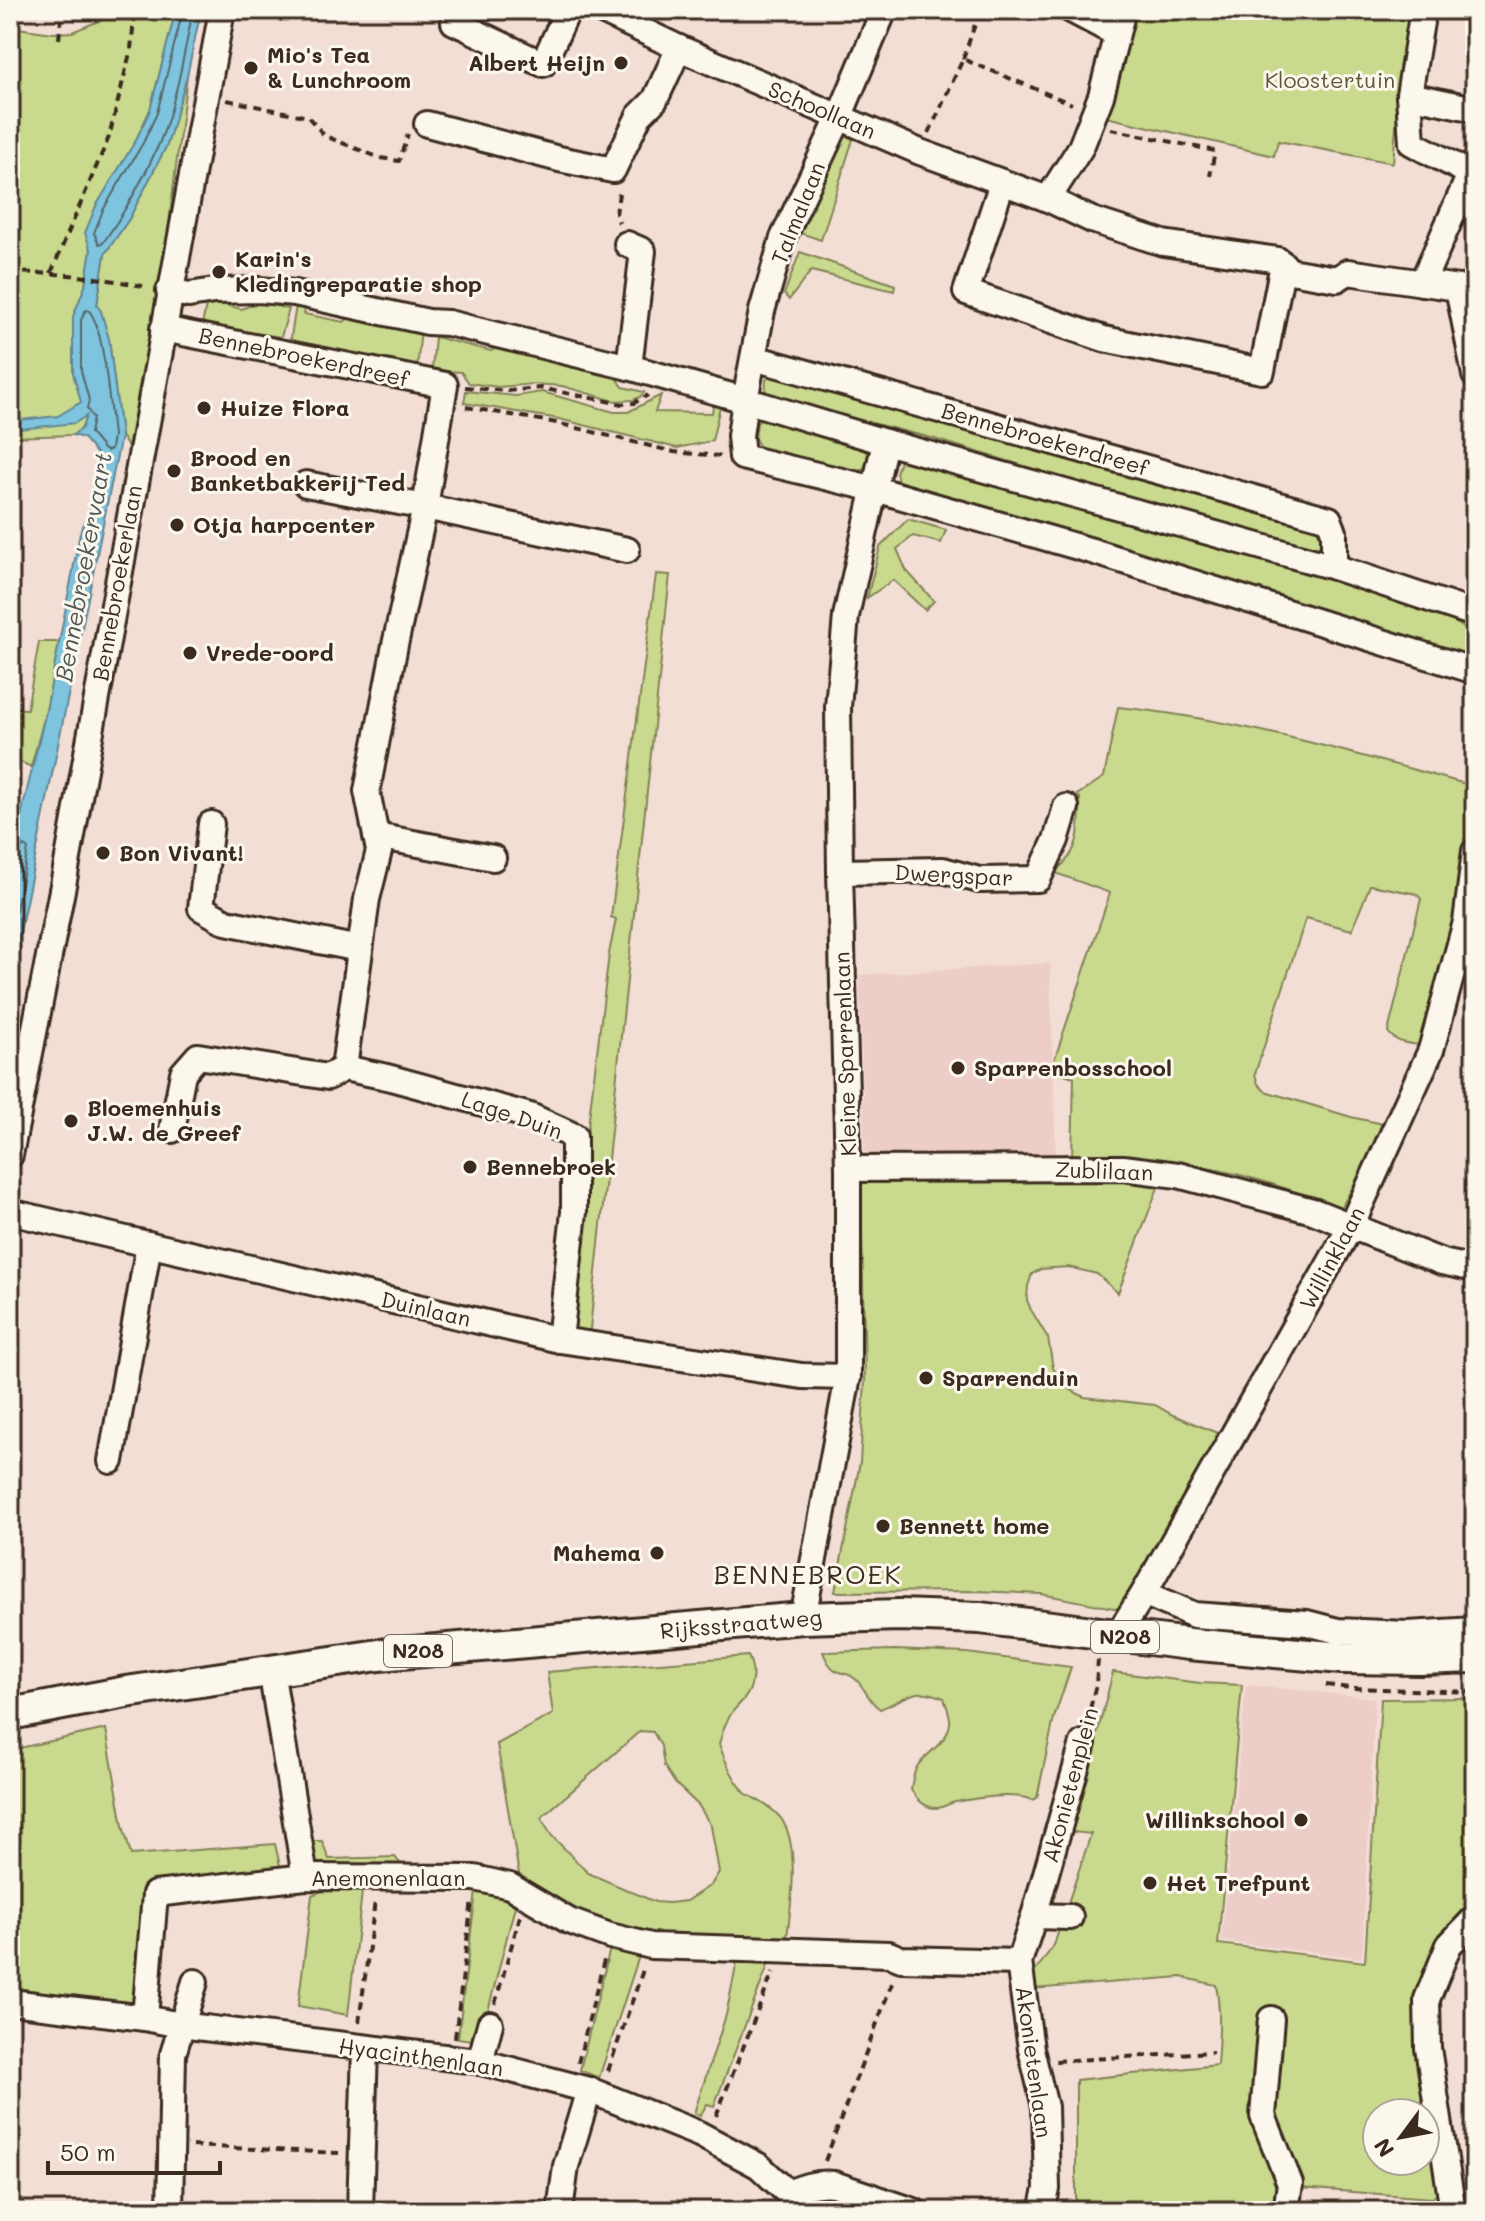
<svg xmlns="http://www.w3.org/2000/svg" width="1485" height="2221" viewBox="0 0 1485 2221" font-family="Mali,sans-serif">
<style>
.built{fill:#edcdc7}
.green{fill:#c9d98d;stroke:#828256;stroke-width:2;fill-rule:evenodd}
.water{fill:#7ec4df;stroke:#638692;stroke-width:2}
.lines{fill:none;stroke-linecap:round;stroke-linejoin:round}
.shore{stroke:#56686b;stroke-width:2}
.minor-casing{stroke:#3b2a1e;stroke-width:30}
.major-casing{stroke:#3b2a1e;stroke-width:36}
.path{stroke:#3b2a1e;stroke-width:4;stroke-dasharray:8 6;stroke-linecap:butt}
.minor{stroke:#fbf7ec;stroke-width:24}
.major{stroke:#fbf7ec;stroke-width:30}
.poi-dot{fill:#3b2a1e;stroke:#fbf7ec;stroke-width:3}
.labels{text-anchor:middle;stroke-width:6;stroke-linejoin:round;paint-order:stroke}
.shield{fill:#fbf7ec;stroke:#75685c;stroke-width:2}
.shield-label{font-size:20px;font-weight:bold;fill:#3b2a1e}
.poi-label{font-size:22px;font-weight:bold;fill:#3b2a1e;stroke:#fbf7ec;text-anchor:start}
.park-label{font-size:22px;fill:#5e563a;stroke:#fbf7ec}
.street-label{font-size:22px;fill:#3b2a1e;stroke:#fbf7ec}
.water-label{font-size:24px;font-style:italic;fill:#4f5858;stroke:#fbf7ec}
.quarter-label{font-size:26px;letter-spacing:2px;fill:#3b2a1e;stroke:#fbf7ec}
</style>
<rect width="100%" height="100%" fill="#f3ded6"/>
<filter id="ink" filterUnits="userSpaceOnUse"><feTurbulence type="fractalNoise" baseFrequency=".0125" numOctaves="2"/><feDisplacementMap in="SourceGraphic" scale="16" xChannelSelector="R" yChannelSelector="G"/><feConvolveMatrix kernelMatrix="1 2 1 2 8 2 1 2 1" color-interpolation-filters="sRGB"/></filter>
<g filter="url(#ink)">
<g class="built">
<path d="M1050,963l6,197h-191l-6,-185z"/>
<path d="M1246,1685l129,13 -13,260 -141,-17z"/>
</g>
<g class="green">
<path d="M164,10h12l-26,100 -14,30 -45,110 -6,36 -12,31 14,98 -5,13 -9,7 -63,2v-410l43,6 19,-1 39,-16z"/>
<path d="M1136,10h280l-17,78 -6,75 -115,-22 -4,15 -168,-39z"/>
<path d="M187,76l-25,206 -32,168 -9,-14 -12,-97 -12,-34 8,-51 24,-35 38,-74z"/>
<path d="M845,136l8,3 -32,101 -21,-7z"/>
<path d="M800,252l95,33 -1,6 -83,-20 -22,29 -5,-6z"/>
<path d="M207,301l35,8 15,-7 32,7 -8,28 -79,-12z"/>
<path d="M296,305h9l-1,9 40,8 8,-7 69,14 -4,41 -127,-27z"/>
<path d="M435,337l56,14 16,-9 33,8 -1,9 34,9 13,-7 24,6 13,20 21,5 -4,5 -7,3 -18,1 -53,-15 -28,-2 -36,3 -29,-4 -8,-11 -29,-2z"/>
<path d="M773,373l542,151 7,18 -8,11 -386,-116 -154,-38 -9,-4 1,-15z"/>
<path d="M466,391l50,5 26,-4 72,20h14l33,-17 -6,17 57,1 2,-14 7,3 -9,39 -35,7 -118,-29 -95,-16z"/>
<path d="M769,418l87,24 12,12 -3,13 -12,8 -90,-23 -8,-13 2,-17z"/>
<path d="M910,458l426,119 106,38 31,18 2,13 -10,12 -148,-51 -28,-5 -390,-117 -3,-12 4,-12z"/>
<path d="M908,519l38,11 -5,13 -28,-7 -16,13 9,21 28,31 -9,9 -32,-30 -26,18 13,-51z"/>
<path d="M656,574l14,1 -81,763 -19,-4 16,-191 23,-189 7,-35 -5,-2z"/>
<path d="M39,642h20l-13,69 -15,56 -21,-10 5,-35 -5,-1v-13l17,1z"/>
<path d="M1118,707c120,12 238,47 355,79l-8,84 -30,123 -16,52c-13,-2 -23,-2 -31,-13l33,-133 -4,-5 -47,-9 -18,45 -46,-12 -51,156 3,10 7,7 86,26 36,8 -46,83c-52,-19 -107,-39 -163,-44 -35,-3 -71,-3 -106,-5l2,-82 -23,-7 59,-177 -57,-21c28,-18 27,-44 27,-74l-3,-3 27,-18z"/>
<path d="M1162,1177l-44,116 -21,-19 -29,-7 -27,2 -9,5 -4,12 -1,14 4,10 17,28 5,30 16,21 15,8 71,8 18,10 47,19 -83,154 -18,21 -78,-15 -64,-3 -142,1 25,-130 5,-81 -4,-202z"/>
<path d="M895,1650l72,3 104,14 -17,51 -17,80 -4,2c-21,-8 -55,-2 -78,2 -6,1 -12,6 -18,6 -13,0 -20,-9 -26,-18 1,-9 2,-17 7,-25 10,-13 30,-23 32,-42 1,-8 -4,-17 -6,-25 -30,-13 -37,1 -64,11 -10,-7 -13,-16 -20,-25 -14,-19 -25,-1 -37,-32z"/>
<path d="M748,1656c7,13 6,31 -4,43 -4,5 -9,9 -13,15 -6,8 -9,20 -12,30 7,19 13,33 26,49 10,6 23,12 32,21 26,24 13,99 9,130l-120,-2 -66,-17 -79,-39 -24,-142 56,-30 -6,-42zM640,1731l13,1 8,14 3,20 11,17 24,23 12,20 8,46 -8,13 -25,16 -17,2 -14,-1 -67,-29 -37,-38 -10,-17z"/>
<path d="M1113,1672l87,11 42,2 -24,259 147,18 16,-263 94,-1v200c-32,29 -58,71 -61,115l25,180 -7,5 -132,-10 -4,-24 -21,-38 -2,-25 7,-92 -19,2 -6,106 6,27 13,25 2,12 -3,30h-197v-131l141,-15c2,-28 4,-53 -1,-80l-35,-8 -148,12 -1,-13 22,-31 37,-111 -26,-3 33,-100zM1377,2113h48v48h-48z"/>
<path d="M106,1729l17,97 8,29 144,-11 7,30 -131,16 -15,116 -126,-19v-237z"/>
<path d="M309,1841h13l7,18 66,-2 8,10 -29,-3 -60,4z"/>
<path d="M327,1889l35,3 -14,123 -50,-9 14,-111z"/>
<path d="M476,1891l40,11 -30,117 -7,-2 -8,23 -13,-2z"/>
<path d="M612,1940l28,13 -41,125 -19,-8z"/>
<path d="M772,1955l-58,151 -7,-2 -7,12 -6,-3 32,-98 12,-58z"/>
</g>
<path class="water" d="M176,10h25l-14,66 -20,69 -38,74 -24,35 -8,51 4,6 8,28 12,97 -111,545v-120l36,-150 34,-178 10,-23 7,-56 -14,-16 -10,-3 9,-7 4,-12 -11,7 -65,7v-9l48,-5 23,-14 -8,-29v-56l12,-31 6,-36 -6,-17 11,-27 40,-66 14,-30z"/>
<g class="lines">
<g class="shore">
<path d="M183,10l-26,103 -14,30 -40,67 -9,23 5,11 4,-1c22,-31 41,-65 56,-99 17,-40 25,-91 34,-134"/>
<path d="M88,310c16,13 22,101 25,125l-2,14 -4,2 -3,-1 -14,-17 3,-15 -6,-9 2,-9 -8,-29v-51l4,-9z"/>
<path d="M10,853l7,-1 7,-6 4,3 -18,91"/>
</g>
<g class="minor-casing">
<g id="minor">
<path d="M459,10l-5,12 89,42 25,-54"/>
<path d="M600,10l79,38 241,104 128,47 44,21 71,23 115,17 12,11 47,8 11,-7 110,16 17,-1"/>
<path d="M1071,10l36,19"/>
<path d="M1423,10l-14,85 3,48 57,30"/>
<path d="M1409,95l66,14"/>
<path d="M427,124l132,35 54,11 26,-54 16,-16 24,-52"/>
<path d="M1002,183l-36,109 138,47 158,32 21,-107"/>
<path d="M1048,199l33,-52 20,-51 22,-86"/>
<path d="M627,244l16,7 -14,116"/>
<path d="M1422,283l53,-120"/>
<path d="M1458,288l17,87"/>
<path d="M169,291l20,4 25,-4 45,-1 36,3 133,29 20,1 181,44 116,33 17,-89 21,-73 56,-120 45,-108"/>
<path d="M163,329l282,56 -20,122 -30,138 -28,146 12,60 -12,48 -23,169 43,9 143,39 44,20v76l-14,128"/>
<path d="M754,358l575,161 5,13v35"/>
<path d="M306,484l119,23 202,43"/>
<path d="M1475,614l-141,-47 -449,-125 -140,-42 -5,36 2,21 133,32 217,62 383,120"/>
<path d="M211,824l-10,84 25,14 133,27"/>
<path d="M376,836l117,22"/>
<path d="M840,872l103,-2 36,10 59,-1 18,-39 10,-33"/>
<path d="M172,1130l11,-57 15,-17 130,21 16,-9"/>
<path d="M10,1155l54,-275 158,-870"/>
<path d="M848,1169l275,-1 55,7 135,36 129,51 33,7"/>
<path d="M10,1212l550,128 242,36 46,1"/>
<path d="M111,1461l38,-217"/>
<path d="M1144,1593l50,22 113,8 31,8 70,3 67,-4"/>
<path d="M803,1618l45,-241v-208l-8,-297 -2,-165 8,-91 39,-174"/>
<path d="M1117,1636l27,-43 207,-367 80,-176 35,-128 9,-71"/>
<path d="M274,1688l31,189"/>
<path d="M1034,1916l36,1"/>
<path d="M10,2002l135,16 35,7 297,36 112,29 110,44 60,32 29,27"/>
<path d="M145,2018l10,-124 150,-17 170,1 35,8 59,35 41,15 41,10 238,8 12,5 118,3"/>
<path d="M1271,2019l-8,97 27,68 -4,27"/>
<path d="M480,2062l10,-38"/>
<path d="M788,2193c15,-6 28,-11 46,-9l80,27"/>
<path d="M170,2211l3,-157 22,-72"/>
<path d="M360,2211l5,-163"/>
<path d="M560,2211l6,-45 23,-76"/>
<path d="M1042,2211l5,-22 -2,-82 -14,-58 -12,-87 15,-46 49,-173"/>
<path d="M1453,2211l-25,-163 -1,-49 22,-54 26,-27"/>
</g>
</g>
<g class="major-casing">
<path id="major" d="M10,1714l116,-22 253,-37 424,-37 96,-3 81,3 209,26 153,14 79,1 54,-2"/>
</g>
<g class="path">
<path d="M59,39l2,-19"/>
<path d="M963,59l17,-49"/>
<path d="M227,100l81,17 17,19 55,22 19,3 9,-27"/>
<path d="M1111,129l104,22 -5,25"/>
<path d="M929,133l34,-74 109,45"/>
<path d="M619,193l-3,21 3,9"/>
<path d="M10,272c47,1 92,5 137,15"/>
<path d="M51,273l58,-136 22,-88 4,-39"/>
<path d="M465,387l41,4 34,-3 82,16 12,-1 14,-8"/>
<path d="M466,407l91,16 117,29 46,4"/>
<path d="M1326,1685l25,3 124,4"/>
<path d="M1087,1722l9,-38 2,-24"/>
<path d="M495,2004l25,-88"/>
<path d="M359,2023l16,-122"/>
<path d="M455,2038l17,-138"/>
<path d="M1056,2061l157,-9"/>
<path d="M578,2063l27,-107"/>
<path d="M608,2071l36,-104"/>
<path d="M716,2116l57,-144"/>
<path d="M192,2146l147,7"/>
<path d="M825,2161l69,-183"/>
</g>
<use href="#minor" class="minor"/>
<use href="#major" class="major"/>
</g>
</g>
<g class="poi-dot">
<circle cx="621" cy="63" r="8"/>
<circle cx="251" cy="68" r="8"/>
<circle cx="219" cy="272" r="8"/>
<circle cx="204" cy="408" r="8"/>
<circle cx="174" cy="471" r="8"/>
<circle cx="177" cy="525" r="8"/>
<circle cx="190" cy="653" r="8"/>
<circle cx="103" cy="853" r="8"/>
<circle cx="958" cy="1068" r="8"/>
<circle cx="71" cy="1121" r="8"/>
<circle cx="470" cy="1167" r="8"/>
<circle cx="926" cy="1378" r="8"/>
<circle cx="883" cy="1526" r="8"/>
<circle cx="657" cy="1553" r="8"/>
<circle cx="1301" cy="1820" r="8"/>
<circle cx="1150" cy="1883" r="8"/>
</g>
<g class="labels">
<g class="shield">
<rect x="1091" y="1621" width="68" height="32" rx="6"/>
<rect x="384" y="1635" width="68" height="32" rx="6"/>
</g>
<g class="shield-label">
<text x="1125" y="1644">N208</text>
<text x="418" y="1658">N208</text>
</g>
<g class="poi-label">
<text x="267" y="63">Mio's Tea<tspan x="267" dy="25">&amp; Lunchroom</tspan></text>
<text x="605" y="71" text-anchor="end">Albert Heijn</text>
<text x="235" y="267">Karin's<tspan x="235" dy="25">Kledingreparatie shop</tspan></text>
<text x="220" y="416">Huize Flora</text>
<text x="190" y="466">Brood en<tspan x="190" dy="25">Banketbakkerij Ted</tspan></text>
<text x="193" y="533">Otja harpcenter</text>
<text x="206" y="661">Vrede-oord</text>
<text x="119" y="861">Bon Vivant!</text>
<text x="974" y="1076">Sparrenbosschool</text>
<text x="87" y="1116">Bloemenhuis<tspan x="87" dy="25">J.W. de Greef</tspan></text>
<text x="486" y="1175">Bennebroek</text>
<text x="942" y="1386">Sparrenduin</text>
<text x="899" y="1534">Bennett home</text>
<text x="641" y="1561" text-anchor="end">Mahema</text>
<text x="1285" y="1828" text-anchor="end">Willinkschool</text>
<text x="1166" y="1891">Het Trefpunt</text>
</g>
<g class="park-label">
<text x="1330" y="88">Kloostertuin</text>
</g>
<g class="street-label">
<text transform="translate(822 110) rotate(23)" y="8">Schoollaan</text>
<text transform="translate(798 213) rotate(-68)" y="8">Talmalaan</text>
<text transform="translate(304 357) rotate(12)" y="8">Bennebroekerdreef</text>
<text transform="translate(1045 439) rotate(16)" y="8">Bennebroekerdreef</text>
<text transform="translate(117 583) rotate(-80)" y="8">Bennebroekerlaan</text>
<text transform="translate(954 875) rotate(3)" y="8">Dwergspar</text>
<text transform="translate(845 1054) rotate(-92)" y="8">Kleine Sparrenlaan</text>
<text transform="translate(512 1115) rotate(19)" y="8">Lage Duin</text>
<text transform="translate(1104 1171) rotate(2)" y="8">Zublilaan</text>
<text transform="translate(1332 1258) rotate(-62)" y="8">Willinklaan</text>
<text transform="translate(426 1309) rotate(13)" y="8">Duinlaan</text>
<text transform="translate(741 1624) rotate(-5)" y="8">Rijksstraatweg</text>
<text transform="translate(1070 1785) rotate(-75)" y="8">Akonietenplein</text>
<text x="388" y="1886">Anemonenlaan</text>
<text transform="translate(421 2057) rotate(8)" y="8">Hyacinthenlaan</text>
<text transform="translate(1034 2062) rotate(82)" y="8">Akonietenlaan</text>
</g>
<g class="water-label">
<text transform="translate(84 567) rotate(-80)" y="8">Bennebroekervaart</text>
</g>
<g class="quarter-label">
<text x="808" y="1584">BENNEBROEK</text>
</g>
</g>
<rect width="1485" height="2221" fill="none" stroke="#fbf7ec" stroke-width="40"/>
<rect x="20" y="20" width="1445" height="2181" fill="none" stroke="#3b2a1e" stroke-width="3" filter="url(#ink)"/>
<g transform="translate(1401 2137) rotate(238)"><circle r="38" fill="#fbf7ec" stroke="#aea59a" stroke-width="2"/>
<path d="M0-6L14 30L0 20L-14 30Z" fill="#3b2a1e"/>
<text y="-12" font-size="22" font-weight="bold" text-anchor="middle" fill="#3b2a1e">N</text>
</g>
<path d="M48 2161v12h172v-12" fill="none" stroke="#3b2a1e" stroke-width="4"/>
<text x="60" y="2161" font-size="24" fill="#3b2a1e" stroke="#fbf7ec" stroke-width="6" paint-order="stroke">50 m</text>
</svg>
